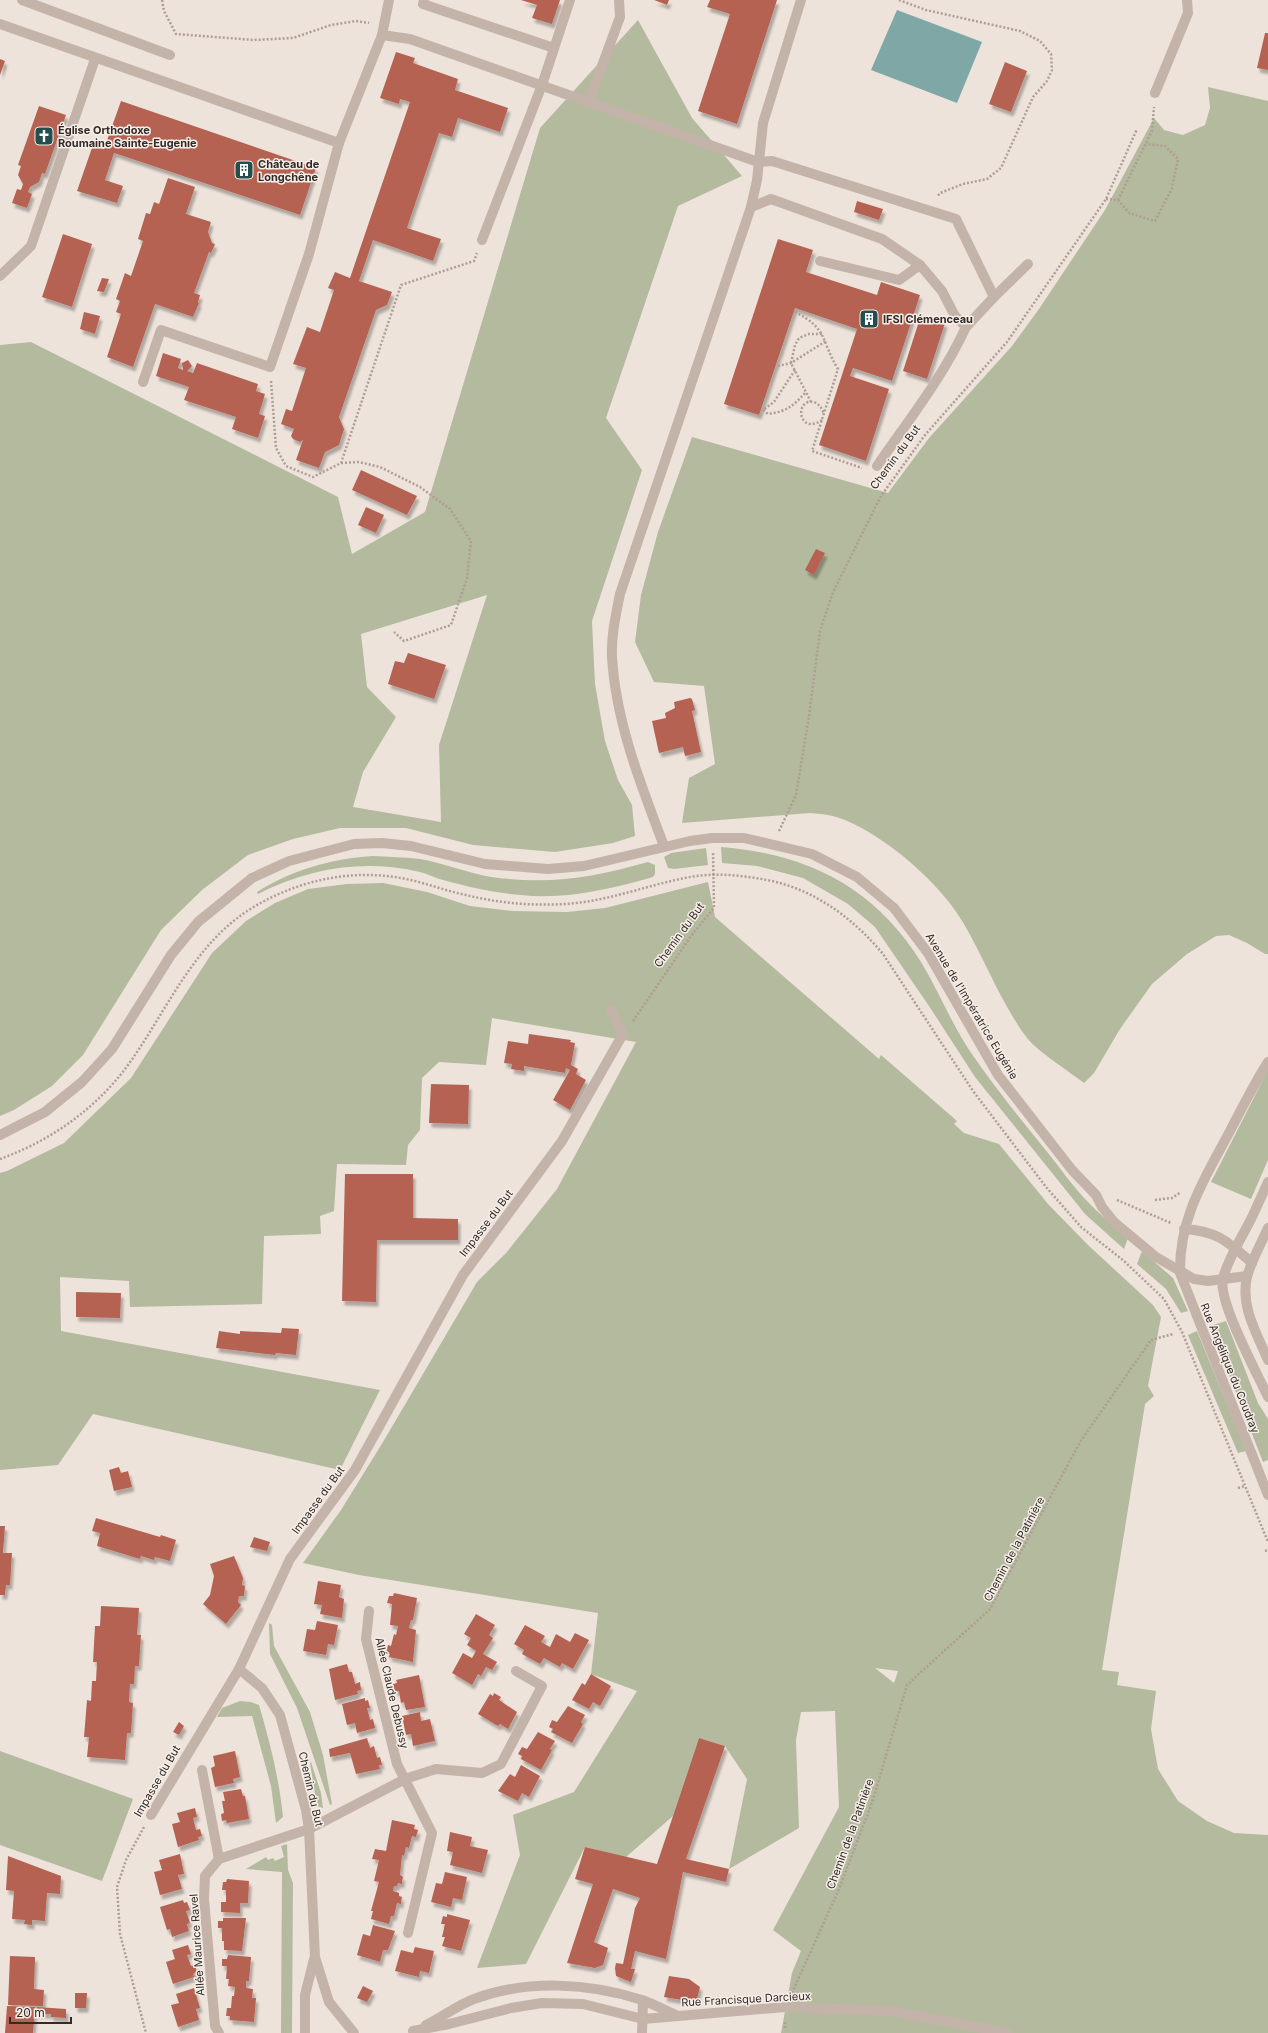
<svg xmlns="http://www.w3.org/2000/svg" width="1268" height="2033" viewBox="0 0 1268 2033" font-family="Inter,sans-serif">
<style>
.green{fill:#b3ba9d;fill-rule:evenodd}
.water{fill:#7ea7a5}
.building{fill:#b56252;filter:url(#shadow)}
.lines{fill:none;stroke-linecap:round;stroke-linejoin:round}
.path{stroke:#af9d93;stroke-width:2.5;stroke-dasharray:2 2;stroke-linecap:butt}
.minor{stroke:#c4b3a9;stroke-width:10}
.labels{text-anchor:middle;stroke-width:3;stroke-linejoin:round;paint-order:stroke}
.poi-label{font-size:11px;font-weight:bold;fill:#322a28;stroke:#f6eee7;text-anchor:start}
.street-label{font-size:11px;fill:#322a28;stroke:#f6eee7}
</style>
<defs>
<filter id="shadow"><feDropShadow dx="2.5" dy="4.5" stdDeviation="1" flood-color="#0004"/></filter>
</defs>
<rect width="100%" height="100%" fill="#eee3db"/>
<g class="green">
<path d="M638,20l54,98 50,58 -64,30 -72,212 36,52 -50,151 3,63 10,57 13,39 14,25 3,31 -22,7 -58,9 -82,-7 -67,-17h-66l-47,11 -45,16 -46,35 -41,40 -78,125 -31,31 -38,24 -14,6v-771l31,-3 307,155 14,57 73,-42 115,-384zM487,595l-48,150 2,77 -88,-15 10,-35 33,-55 -29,-30 -6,-53z"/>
<path d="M1208,87l60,14v853h-3l-18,-11 -18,-8 -13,1 -29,18 -35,30 -32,45 -26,44 -10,10c-14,-11 -47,-32 -57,-45 -26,-35 -41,-76 -63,-114 -23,-40 -76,-86 -119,-104 -12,-5 -23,-6 -35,-7l-128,10 7,-45 26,-14 -11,-78 -50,-4 -19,-40 6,-47 17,-63 34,-95 196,56 41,-55 83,-92 27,-37 66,-99 49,-92 10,12 19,5 22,-10 5,-17z"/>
<path d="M721,847c87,7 153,40 200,115 19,31 32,66 53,95 23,33 48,64 74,96 13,16 25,34 40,49 12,13 27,24 40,36l-4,11 -39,-35 -110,-137 -44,-68 -56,-82 -27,-23 -45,-26 -46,-12 -35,-3z"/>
<path d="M706,848l2,17 -34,4 -6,-1 -4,-11 7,-4z"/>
<path d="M372,856c16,1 32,1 48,3 24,4 47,14 71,18 60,8 100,1 157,-15l7,3v9l-2,3c-42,12 -88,23 -132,18 -27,-2 -52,-8 -78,-15 -8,-2 -15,-6 -23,-8 -56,-13 -111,-4 -162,22l-1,-2c35,-22 73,-33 115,-36z"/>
<path d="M708,882l7,35 164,142 2,-4 76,66 -3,3 10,9 35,11 49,60 40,41 65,60 8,12 -13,69 6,10 -9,8 -43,266 17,2 -2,13 39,6 -5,38 7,40 20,32 29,20 27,12 34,2v198h-487l11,-60 9,-22 -28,-21 66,-123 -4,-96 -34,1 -5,28 3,88 -70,41 18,-90 -22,-33 -26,-8 -26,78 -47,41 -41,-10 -59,117 -49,4 43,-113 -7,-40 61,-23 63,-101 -46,-17 7,-61 -239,-38 -56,-12 38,-53 42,-68 94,-160 29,-29 51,-64 79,-147 -144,-24 -6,47 -47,-3 -17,16 -2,52 -12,15 -2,20 -69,-1 -3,47 -14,5 1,18 -57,2 -2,68 -132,3 -1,-26 -69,-4 1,54 319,59 -40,80 -247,-56 -35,51 -58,5v-297l7,-2 57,-28 67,-65 81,-125 34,-32 29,-18 33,-14 39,-5 36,-1 44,9 43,14 42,5 55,1 38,-4zM875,1668l23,3 -4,12z"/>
<path d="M1268,1070v90l-17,39 -40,-17z"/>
<path d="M1142,1251l31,27 15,33 -7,2 -15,-24 -29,-25z"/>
<path d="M1226,1321l32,82 10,16v41l-5,2 -53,-136z"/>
<path d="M1197,1331l49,120 -8,2 -50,-118z"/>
<path d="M269,1623l3,2 2,21 36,66 13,43 9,49 -2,1 -33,-97 -27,-54z"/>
<path d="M240,1701l11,1 8,3c11,37 20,73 24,112l-7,6 -5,-37 -19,-70 -35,1 5,-9z"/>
<path d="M0,1751l133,48 -31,82 -102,-36z"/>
<path d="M311,1762l10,31 2,15 -6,-2 -7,-43z"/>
<path d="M287,1844l1,26 5,13 -1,150h-11l1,-161 -36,-3 20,-12 2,3 5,-2 2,3 9,-4 -3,-11z"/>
</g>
<path class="water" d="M897,10l85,32 -25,61 -86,-33z"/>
<g class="building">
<path d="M521,0h39l-8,24 -20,-6 5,-13z"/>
<path d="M654,0h15l-2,5z"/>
<path d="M710,0h67l-40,124 -39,-13 32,-97 -23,-7z"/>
<path d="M1265,33h3v37l-11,-2z"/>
<path d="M396,52l19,6 -2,5 45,16 -3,11 53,18 -8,24 -42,-14 -6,19 -13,-4 -32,95 34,11 -8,22 -60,-21 -14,41 33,11 -5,13 -11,5 -37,107 5,12 -5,16 -14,7 -6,16 -23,-8 7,-20 -3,2 -7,-3 -2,-3 3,-7 -13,-5 5,-15 6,2 14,-43 -13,-4 14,-37 13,5 14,-42 -6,-2 7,-16 15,6 60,-176 -10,-3 -1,5 -19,-6z"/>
<path d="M0,59l5,2 -5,14z"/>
<path d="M1005,62l22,9 -16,41 -22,-8z"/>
<path d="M121,101l195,67 -16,47 -186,-62 -9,27 18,6 -6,17 -40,-12 16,-46 11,4z"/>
<path d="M39,106l27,9 -21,59 -3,-1 -3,9 -9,5 -2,5 4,2 -5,14 -15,-5 5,-14 4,1 2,-6 -5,-9 3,-9 -3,-1z"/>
<path d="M168,178l27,9 -9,27 25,8 -3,10 4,11 3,1 -4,9 -2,-1 -15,41 6,2 -2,7 1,1 -6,14 -38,-13 -22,63 -26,-10 14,-43 -5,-2 4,-11 -4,-2 9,-26 6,3 12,-35 -5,-2 8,-26 4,1 4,-12 5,2z"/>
<path d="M857,201l26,8 -4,11 -25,-8z"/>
<path d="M63,234l29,10 -20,63 -30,-10z"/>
<path d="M778,239l35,11 -7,22 71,23 4,-13 39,13 -28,86 -39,-13 -3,8 39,13 -23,72 -47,-16 38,-116 -62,-21 -36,107 -35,-11z"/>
<path d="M102,278l7,1 -5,13 -7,-1z"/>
<path d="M84,312l16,4 -5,18 -15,-5z"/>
<path d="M921,315l24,8 -18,56 -24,-8z"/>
<path d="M163,353l18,6 -3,9 5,2 -1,-7 6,-3 4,6 -5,5 6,2 4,-10 61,21 -2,7 9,3 -6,20 6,2 -7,22 -26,-9 4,-12 -52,-17 5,-13 -33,-11z"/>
<path d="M361,470l56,26 -10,19 -55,-25z"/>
<path d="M366,507l18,8 -8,18 -18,-8z"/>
<path d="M816,549l9,4 -11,22 -9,-5z"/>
<path d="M408,653l38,12 -12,34 -46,-15 7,-23 9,2z"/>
<path d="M690,698l2,1 3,11 -3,1 9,41 -16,4 -2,-9 -24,6 -7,-32 14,-3 -1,-5 10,-5 -1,-6z"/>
<path d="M529,1034l42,6 -1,2 5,1 -4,22 7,4 -2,5 10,6 -16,30 -17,-10 17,-30 -4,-2 -1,5 -41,-7v5l-13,-2 1,-5 -8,-1 4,-22 20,3z"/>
<path d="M431,1084l38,1 -1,39 -39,-1z"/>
<path d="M345,1174h68v44l45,1v21h-81l-1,62 -34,-1z"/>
<path d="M76,1292l45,1 -1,25 -44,-1z"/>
<path d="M282,1328l17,1 -3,26 -20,-2 -1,2 -59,-7 3,-17 21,3v-3l41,2z"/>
<path d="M119,1467l2,6 7,-2 4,16 -18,4 -5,-21z"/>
<path d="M96,1518l64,19 1,-2 15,5 -6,21 -15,-4 -1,3 -13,-4 -1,3 -43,-13 3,-13 -8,-2z"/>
<path d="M0,1526h5l-2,27h9l-2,32h-4l-1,10h-5z"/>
<path d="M254,1537l16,5 -3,9 -17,-4z"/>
<path d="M234,1556l9,22 -1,7 3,1 -1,10h-5l-1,6 3,3 -15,19 -23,-20 7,-9 4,-19 -4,-12z"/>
<path d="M318,1581l23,4 -2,12 5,2 -2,19 -22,-4 2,-9 -8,-1z"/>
<path d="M394,1593l23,5 -4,22h-2l-2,8 7,2 -3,32 -24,-5 1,-3 -4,-1 2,-8 3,1 3,-12 2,1 2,-9 -8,-1 2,-21 -5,-1 2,-7h4z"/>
<path d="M101,1606l38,2 -2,27h4l-2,31h-4l-1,18h-4l-1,18 4,1 -2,30h-4l-2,27 -38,-3 2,-20h-5l3,-37 4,1 1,-20h4l1,-19h-4l2,-36h5z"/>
<path d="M476,1614l19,11 -6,10 4,3 -10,16 14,8 -5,8 -6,-3 -5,9 -3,-2 -6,11 -20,-12 11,-20 9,5 4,-7 -9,-6 4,-7 -7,-4z"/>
<path d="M317,1621l21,4 -4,20 -6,-1 -2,11 -23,-4 4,-22 8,1z"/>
<path d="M525,1625l20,11 -4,6 9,5 6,-13 14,8 5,-9 14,7 -16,29 -11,-6 -2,4 -16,-9 -4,6 -18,-10 2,-4 -10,-6z"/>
<path d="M347,1664l2,8h3l3,12 5,-2 1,8 -4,1 1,3 -23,6 -6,-31z"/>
<path d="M591,1674l20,12 -11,20 -7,-4 -4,7 -17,-9 10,-17 3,2z"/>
<path d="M419,1675l6,32 -19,3 -2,-8 -3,1 -2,-12 -4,1 -2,-8 4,-1 -1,-3z"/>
<path d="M494,1693l7,4 -2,3 18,12 -9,17 -8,-5 -2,2 -20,-12 12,-20 3,2z"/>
<path d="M365,1698v3l3,-1 2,8h-3l3,12 3,-1 2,9 -18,5 -2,-10 -8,2 -5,-21z"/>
<path d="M568,1706l17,9 -4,7 2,2 -11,19 -21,-11 2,-3 -4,-2 3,-7 5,2z"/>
<path d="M420,1712l1,9 9,-2 5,22 -22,5 -2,-12 -5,1 -4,-19z"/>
<path d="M179,1722l5,4 -5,9 -6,-3z"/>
<path d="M538,1732l17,9 -5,8 2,1 -11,20 -20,-11 1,-3 -4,-2 4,-7 5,2z"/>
<path d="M367,1738l3,10 4,-2 3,12 3,-1 2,8h-3l1,4 -24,5 -6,-21 -20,4 -1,-8z"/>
<path d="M699,1738l26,8 -39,113 43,10 -3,13 -43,-10 -17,87 -31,-8 -4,18h4l-4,13 -15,-6 -1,-8 1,-5 7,1 12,-56 5,-10 -27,-9 -19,53 14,6 -5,17 -8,3 -28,-5 26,-79 -18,-5 10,-32 72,17z"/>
<path d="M235,1751l5,26 -7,2 1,4 -19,4 -4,-19 4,-2 -2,-10z"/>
<path d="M521,1765l19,11 -11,21 -7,-4 -4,8 -20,-10 12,-17 5,3z"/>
<path d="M241,1789l2,7h2l4,23 -22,4 -1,-3 -4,1 -1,-7 3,-1 -2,-12h3l-2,-9z"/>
<path d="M195,1808l2,9 -4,1 3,12 4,-1 2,7 -4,1 1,3 -21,7 -6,-23 8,-2 -3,-9z"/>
<path d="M392,1820l23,5 -1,4 4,1 -2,7 -4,-1 -3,12 -3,-1 -2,9 -2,-1 -2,20 3,2 -1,4v3l-4,-1 -1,3h-3l-1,5 6,2v3l3,1 -1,4v3l-4,-1 -3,13h-3l-2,8 -18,-5 2,-8h-2l8,-29 -5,-1 5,-21 -7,-1 3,-10 11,2z"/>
<path d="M450,1832l22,5 -2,9 18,4 -6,23 -32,-8 3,-13 -6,-1z"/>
<path d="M180,1854l4,20 -6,1 4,14 -22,6 -6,-23 8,-2 -3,-10z"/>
<path d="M8,1856l53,20 -1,18 -13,-1 -2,28 -13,-1v5l-8,-1 1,-4 -13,-1 2,-28 -8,-1z"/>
<path d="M445,1872l22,5 -5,23 -9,-2 -2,9 -20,-5 5,-19 6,1z"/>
<path d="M227,1879l22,2 -1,22h-8v10l-19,-1v-10h5v-12h-4l1,-8h3z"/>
<path d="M183,1900l1,3 3,-1 3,8 -4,1 4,12 -3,1 2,7 -17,6 -2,-8 -3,1 -7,-23z"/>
<path d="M447,1914l23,6 -9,31 -19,-5 3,-9h-3l3,-13h-4l2,-8 4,1z"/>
<path d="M223,1918h23l-4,33 -18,-1v-9h-2v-13h-4v-7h5z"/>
<path d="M373,1925l22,6 -7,19h-5l-3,12 -23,-7 6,-21 7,2z"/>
<path d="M188,1945l3,9 -4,1 4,11 4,-1 2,7 -4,2 1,3 -21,7 -7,-22 9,-3 -3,-9z"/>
<path d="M415,1947l19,4 -5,22 -9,-2 -1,6 -24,-6 6,-21 12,3z"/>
<path d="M228,1955l23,2 -2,24h-3v7l7,1 -1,9h4l-2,24 -24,-2v-4h-4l1,-8h4l1,-12h2l1,-9 -7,-1 1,-7h-3l1,-13h-5v-7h5z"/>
<path d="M10,1956l25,1 -1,32 10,1 -1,16 -35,-1z"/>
<path d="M669,1976l20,3 11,8 -3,12 -9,2 -24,-4z"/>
<path d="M363,1986l10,5 -6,11 -10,-4z"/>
<path d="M194,1988l6,20 -4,1 3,11 -21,7 -7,-22 8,-2 -3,-9z"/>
<path d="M75,1993h12l-1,15h-11z"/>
<path d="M7,2006l28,1 -2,26h-28z"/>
<path d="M37,2007l29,2v9l-15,-1v-3h-15z"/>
</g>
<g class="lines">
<g class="path">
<path d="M162,0l2,11 12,23 78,6 39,-2 38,-13 25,-4 13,2"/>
<path d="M899,0l27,10 94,21 20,10 11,13 1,16 -5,11 -14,16 -32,71 -14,11 -24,5 -23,9 -3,4"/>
<path d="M1106,199l12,1 34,-69 2,-24"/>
<path d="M1118,200l11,13 26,8 17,-33 6,-29 -13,-13 -19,-2"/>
<path d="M795,312c34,17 26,30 43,57l-26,82 50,17"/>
<path d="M778,366l13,-3 35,-22"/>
<path d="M795,370l-21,32 -11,8 5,4c20,-3 25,-8 38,-22"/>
<path d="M271,381l5,67 10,18 27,11 28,-14 60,-178 73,-24 3,-8"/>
<path d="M811,402l-20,-39 4,-18 4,-7 10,-4h13"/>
<path d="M822,420c-24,16 -28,-22 -8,-18 5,2 8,6 10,12"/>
<path d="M341,463l18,-1 21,5 40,20 30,22 21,32 -4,37 -16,47 -47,16 -10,-9"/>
<path d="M779,831l17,-36 13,-79 11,-85 13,-39 48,-96 44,-61 82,-93 99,-143 31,-70"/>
<path d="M633,1021l58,-85 23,-28 -1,-56"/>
<path d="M0,1159c50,-18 96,-50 128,-94 39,-54 65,-121 124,-157 46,-28 101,-40 154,-29 20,4 40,12 60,16 32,8 65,11 98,9 42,-2 80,-18 121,-26 27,-6 56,-3 82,2 47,9 86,38 116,74l90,137 73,96 35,40 43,34 40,38 18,33 86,210"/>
<path d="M1117,1200l54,23"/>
<path d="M1155,1200l17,-2 9,-6"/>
<path d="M1238,1488l7,-2"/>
<path d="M1265,1551l3,-1"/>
<path d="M144,1827l-18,33 -9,27 3,47 26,99"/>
<path d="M792,1993l47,-104 33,-86 35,-118 83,-76 90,-167 71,-102 22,-6"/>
<path d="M785,2028v-6"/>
</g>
<g class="minor">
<path d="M22,0l148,55"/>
<path d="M424,0l-1,4 131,44"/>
<path d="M0,24l339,119 43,-108 28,4 348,123 14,-1 184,58 38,78 -28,30"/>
<path d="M382,35l7,-35"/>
<path d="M1155,93l33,-80 -1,-13"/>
<path d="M589,101l31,-84 -1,-17"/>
<path d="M751,207l20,-8 111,40 38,26 22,26 13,25 11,11c-23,50 -58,94 -89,139"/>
<path d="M482,240l60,-155 28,-85"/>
<path d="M820,261l79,19 21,-15"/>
<path d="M0,276l31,-30 64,-187"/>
<path d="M994,297l34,-33"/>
<path d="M143,382l18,-52 109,37 39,-113 30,-111"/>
<path d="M664,846c-23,-61 -48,-123 -52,-189 -1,-21 4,-43 8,-63l131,-387 6,-27 6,-57 38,-123"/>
<path d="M1268,1062c-14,22 -26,46 -38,69 -25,47 -51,86 -50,142l88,222"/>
<path d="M0,1135l45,-23 37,-30 30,-33 59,-94 27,-33 54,-44 37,-17 65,-17 28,-1 29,3 74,18 63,5 36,-3 106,-25 22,-3h32l68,16 45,23 37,31 34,45 70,122 74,95 24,25 6,12 12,15 42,35 38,22 14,2 39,-5"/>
<path d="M1268,1182c-5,11 -10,22 -15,33 -10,21 -24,41 -30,63 -6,22 35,97 45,119"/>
<path d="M1268,1228c-7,16 -17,33 -21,49 -7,29 10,57 21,83"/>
<path d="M1184,1229c34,2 44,13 68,34"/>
<path d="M369,1611l-3,28 31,125 35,69 -24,100"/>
<path d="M239,1669l23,19 18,27 26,95 3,19 6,128 14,45 25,31"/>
<path d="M202,1770l17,89"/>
<path d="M151,1815l88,-146 51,-110 65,-89 108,-195 99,-134 61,-107 -12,-24"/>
<path d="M426,2025c16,-8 34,-21 48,-26 53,-20 116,-16 168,1 11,4 23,10 34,15"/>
<path d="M413,2031l36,-7 62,-16 31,-5 41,1 60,15 143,-12 106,4 115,22"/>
<path d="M219,2033l-4,-7 -11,-127 1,-23 14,-17 90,-30 96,-50 31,-10 46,4 19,-9 41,-78 -26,-15"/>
<path d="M305,2033v-38l9,-36"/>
<path d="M642,2033l1,-32"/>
</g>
</g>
<defs>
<g id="church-square" transform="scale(1)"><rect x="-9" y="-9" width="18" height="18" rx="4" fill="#234e4d" stroke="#f6eee7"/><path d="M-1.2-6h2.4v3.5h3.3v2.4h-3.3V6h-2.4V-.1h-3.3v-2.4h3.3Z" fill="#fff"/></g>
<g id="building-square" transform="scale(1)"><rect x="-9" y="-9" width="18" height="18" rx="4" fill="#234e4d" stroke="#f6eee7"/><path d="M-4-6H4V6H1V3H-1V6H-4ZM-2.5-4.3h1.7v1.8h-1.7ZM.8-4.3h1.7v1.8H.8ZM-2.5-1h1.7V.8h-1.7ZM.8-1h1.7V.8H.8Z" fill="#fff"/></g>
</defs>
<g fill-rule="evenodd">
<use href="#church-square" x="44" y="136"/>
<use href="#building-square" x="244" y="170"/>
<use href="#building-square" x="869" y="319"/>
</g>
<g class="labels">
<g class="poi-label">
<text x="58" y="134">Église Orthodoxe<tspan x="58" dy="13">Roumaine Sainte-Eugenie</tspan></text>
<text x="258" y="168">Château de<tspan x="258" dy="13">Longchêne</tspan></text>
<text x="883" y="323">IFSI Clémenceau</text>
</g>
<g class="street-label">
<text transform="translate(895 457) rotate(-54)" y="4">Chemin du But</text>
<text transform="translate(679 935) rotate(-54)" y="4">Chemin du But</text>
<text transform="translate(972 1006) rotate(59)" y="4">Avenue de l'Impératrice Eugénie</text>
<text transform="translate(486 1223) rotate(-53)" y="4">Impasse du But</text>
<text transform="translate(1230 1368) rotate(68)" y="4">Rue Angélique du Coudray</text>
<text transform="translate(318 1500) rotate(-54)" y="4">Impasse du But</text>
<text transform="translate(1014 1549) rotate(-62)" y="4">Chemin de la Patinière</text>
<text transform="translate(392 1693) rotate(77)" y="4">Allée Claude Debussy</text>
<text transform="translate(157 1781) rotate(-60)" y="4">Impasse du But</text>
<text transform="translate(311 1789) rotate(77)" y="4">Chemin du But</text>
<text transform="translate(850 1834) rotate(-70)" y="4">Chemin de la Patinière</text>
<text transform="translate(197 1945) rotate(-94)" y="4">Allée Maurice Ravel</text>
<text transform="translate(746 1999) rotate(-3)" y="4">Rue Francisque Darcieux</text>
</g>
</g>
<path d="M10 2017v6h61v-6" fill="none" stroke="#322a28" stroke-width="2"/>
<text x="16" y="2017" font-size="12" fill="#322a28" stroke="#f6eee7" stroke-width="3" paint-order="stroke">20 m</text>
</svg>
